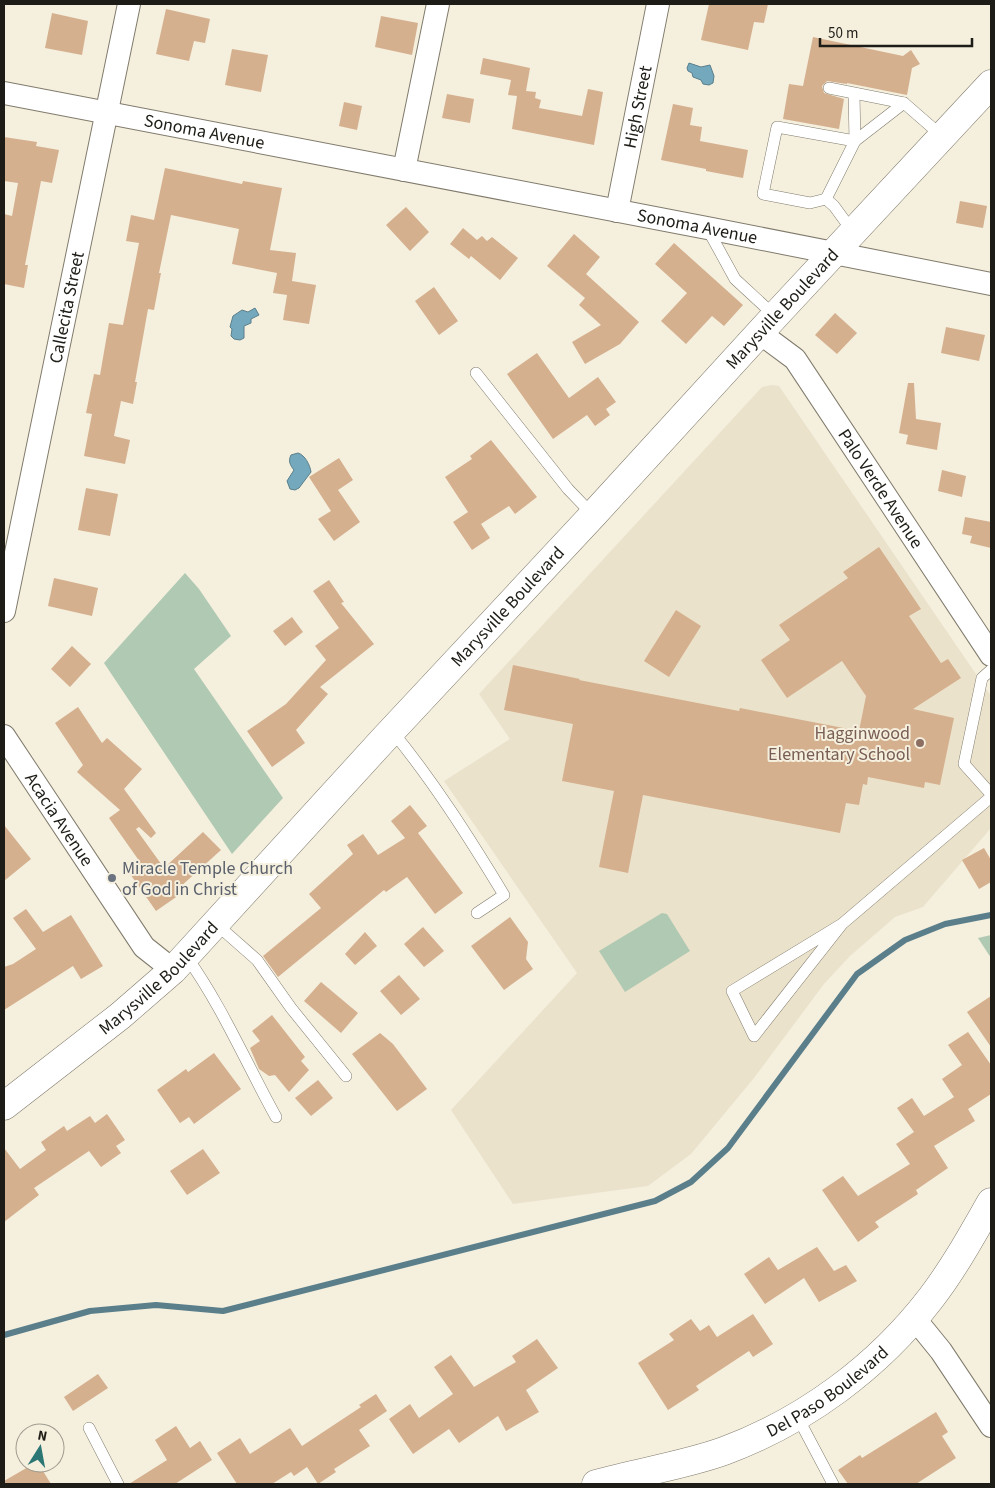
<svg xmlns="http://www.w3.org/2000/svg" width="995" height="1488" viewBox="0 0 995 1488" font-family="'Source Sans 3',sans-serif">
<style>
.built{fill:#ebe2cb}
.green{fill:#b0c9b3}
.water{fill:#74a9bd;stroke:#5a7f8b}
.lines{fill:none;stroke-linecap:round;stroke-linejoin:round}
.stream{stroke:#5a7f8b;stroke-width:6}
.building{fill:#d5b08e}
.lane-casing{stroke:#807b6c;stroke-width:12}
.street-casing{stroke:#807b6c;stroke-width:24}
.secondary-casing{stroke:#807b6c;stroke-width:29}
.lane{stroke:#fff;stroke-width:11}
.street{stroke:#fff;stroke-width:22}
.secondary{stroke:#fff;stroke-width:28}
.education-dot{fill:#8d6e63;stroke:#f5efde;stroke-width:2}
.worship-dot{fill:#6b7280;stroke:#f5efde;stroke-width:2}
.labels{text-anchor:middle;stroke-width:4;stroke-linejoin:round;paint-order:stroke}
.street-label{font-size:18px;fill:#1e1c16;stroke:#f5efde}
.education-label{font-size:18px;fill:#785e54;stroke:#f5efde;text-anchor:end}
.worship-label{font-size:18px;fill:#5b616d;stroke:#f5efde;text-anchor:start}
</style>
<rect width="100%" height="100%" fill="#f5efde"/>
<path class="built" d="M772,385l7,1 212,310v132l-68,79 -28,10 -45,39 -26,28 -70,94 -63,76 -43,32 -135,18 -62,-94 126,-137 -133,-192 66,-42 -31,-45 283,-307z"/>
<g class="green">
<path d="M185,573l14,16 32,47 -37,33 89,129 -51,56 -128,-191z"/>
<path d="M662,913l5,1 23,37 -65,41 -26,-41z"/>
<path d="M991,935v23l-13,-20z"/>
</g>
<g class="water">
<path d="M689,63l12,4 9,-2 4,11 -1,7 -4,2 -6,-1 -2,-4 -8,-3 -1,-4 -4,-2 -1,-3z"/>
<path d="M255,308l4,7 -8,4v4l-7,3v12l-4,2 -6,-1 -3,-3 1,-7 -2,-2 3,-11 9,-6 6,2z"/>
<path d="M298,453c7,2 12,12 13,19l-12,16 -4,2 -5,-1 -3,-8 7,-11c-4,-5 -6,-9 -3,-15z"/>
</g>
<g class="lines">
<path class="stream" d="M4,1335l86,-24 66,-6 67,6 432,-110 36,-19 37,-34 129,-174 48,-34 40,-16 46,-9"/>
</g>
<g class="building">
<path d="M709,4h59l-4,19 -10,-1 -6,28 -47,-10z"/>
<path d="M166,9l44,10 -5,24 -11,-2 -5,20 -33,-7z"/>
<path d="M52,13l36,8 -6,34 -37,-7z"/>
<path d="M381,16l37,7 -6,32 -37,-8z"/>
<path d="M813,37l90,19 8,-6 9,14 -8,4 -5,27 -60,-12v1l-20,-3 -5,5 2,7 20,6 -5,30 -56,-10 6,-35 14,2z"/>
<path d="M232,49l36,6 -7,37 -36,-7z"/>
<path d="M483,58l47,10 -4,23 10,1 -1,6 6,2 -2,8 43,8 6,-27 15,3 -9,53 -82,-16 5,-33 -9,-1 3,-15 -31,-6z"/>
<path d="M447,94l27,5 -4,24 -28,-5z"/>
<path d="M344,102l18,4 -5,24 -18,-4z"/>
<path d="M673,104l20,4 -3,17 12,2 -2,14 48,9 -5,28 -37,-7v-2l-45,-9z"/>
<path d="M4,137l33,5 -1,4 23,4 -7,33 -11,-2 -16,84h3l-4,23 -20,-4v-70l8,2 6,-33 -14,-2z"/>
<path d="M165,168l77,16 1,-3 39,7 -12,62 26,3 -4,28 24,4 -7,39 -26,-4 4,-25 -14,-2 4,-20 -45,-9 7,-35 -68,-14 -12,58h2l-7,37 -6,-1 -13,73h2l-4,22 -12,-3 -7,35 16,4 -5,24 -41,-8 8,-42 -6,-1 8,-39 6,1 9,-52 14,2 16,-82 -13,-2 5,-26 23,5z"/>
<path d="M960,201l27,5 -4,22 -27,-5z"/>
<path d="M406,207l23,25 -19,19 -24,-26z"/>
<path d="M463,228l14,12 5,-4 5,5 5,-4 26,21 -18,22 -29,-24 -2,3 -19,-15z"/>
<path d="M574,234l26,23 -14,17 53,48 -19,22 -35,20 -13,-22 29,-17 -22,-20 6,-7 -38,-32z"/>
<path d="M674,243l69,62 -19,21 -12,-10 -26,28 -25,-23 26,-28 -32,-29z"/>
<path d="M434,287l24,34 -19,14 -24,-34z"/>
<path d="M835,313l22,20 -20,21 -22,-19z"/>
<path d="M946,327l39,8 -6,26 -38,-8z"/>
<path d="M537,353l32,45 29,-21 18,25 -10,7 4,6 -15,11 -8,-11 -34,24 -46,-65z"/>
<path d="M908,383h6l2,36 25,4 -4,27 -31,-6 2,-9 -9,-2z"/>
<path d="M491,440l46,57 -22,17 -6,-8 -28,18 9,14 -18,12 -19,-28 15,-10 -23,-35 27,-18 -2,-3z"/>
<path d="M339,458l14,22 -15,10 22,32 -26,19 -16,-22 13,-8 -22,-34z"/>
<path d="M942,470l24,6 -4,21 -24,-6z"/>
<path d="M86,488l32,6 -8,42 -32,-6z"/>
<path d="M965,517l26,5v26l-21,-5 2,-7 -10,-2z"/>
<path d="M879,547l42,62 -12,7 32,47 7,-4 13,19 -48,31 41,9 -14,67 -15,-3 -1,6 -56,-11 -1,8 -4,-1 -4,21 -13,-2 -6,30 -197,-38 -15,78 -29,-6 15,-76 -52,-10 11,-57 -69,-14 9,-45 67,14 -1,1 160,31 1,-3 119,23 7,-35 -24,-35 -55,37 -26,-38 29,-20 -11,-15 69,-47 -5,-6z"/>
<path d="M54,578l44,10 -6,28 -44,-10z"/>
<path d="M329,580l15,22 -3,1 33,41 -54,43 8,7 -32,36 9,13 -33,24 -25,-36 39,-27 40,-44 -11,-14 24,-18 -26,-37z"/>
<path d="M676,610l25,16 -32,51 -25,-16z"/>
<path d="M292,617l11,15 -18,14 -12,-15z"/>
<path d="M72,646l19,18 -21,23 -19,-18z"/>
<path d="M78,707l24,36 5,-5 35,31 -18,20 32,44 -5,5 -12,-11 -3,2 28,39 39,-36 18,18 -42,38 3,5 -26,18 -28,-40 12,-9 -31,-44 11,-8 -43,-38 6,-7 -28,-42z"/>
<path d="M410,805l17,21 -9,7 45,60 -28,21 -28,-37 -21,15 -2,-2 -106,87 -15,-21 58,-48 -12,-14 44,-40 -6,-9 16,-11 15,21 27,-17 -14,-17z"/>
<path d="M4,825l27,34 -27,22z"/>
<path d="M984,848l7,12v22l-12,7 -17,-29z"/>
<path d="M26,909l17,23 28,-17 32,51 -22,13 -8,-13 -69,44v-43l9,-3 23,-15 -23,-31z"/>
<path d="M510,917l18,25 -2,17 7,10 -29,21 -33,-44z"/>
<path d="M423,927l21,24 -20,16 -20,-23z"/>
<path d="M365,932l12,14 -22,19 -10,-11z"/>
<path d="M399,975l21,24 -19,16 -21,-24z"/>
<path d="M321,982l37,31 -17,20 -37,-32z"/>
<path d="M991,996v51l-24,-35z"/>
<path d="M272,1015l33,42 -4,4 8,9 -20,22 -14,-17 -6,1 -10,-7 -9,-21 10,-7 -8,-10z"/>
<path d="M968,1032l23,33v29l-23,15 7,12 -41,25 14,22 -32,22 2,4 -43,28 4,5 -21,15 -36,-52 21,-14 15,20 52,-32 -14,-20 18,-12 -17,-24 15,-10 12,18 30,-19 -12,-18 20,-14 -14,-20z"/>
<path d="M380,1033l13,11 34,45 -30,22 -45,-57z"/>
<path d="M214,1053l27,36 -47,35 -5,-7 -9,6 -23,-33 29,-21 2,3z"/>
<path d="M318,1080l15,18 -22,18 -16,-18z"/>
<path d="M107,1114l18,26 -9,6 5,7 -20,14 -12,-16 -55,37 5,7 -35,27v-74l16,21 26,-19 -5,-8 23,-16 3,5 23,-15 5,7z"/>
<path d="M203,1149l17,24 -33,22 -17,-24z"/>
<path d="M817,1247l17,24 12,-6 11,16 -38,21 -15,-24 -39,26 -21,-30 25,-17 9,13z"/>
<path d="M753,1314l20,30 -20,13 -4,-6 -53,35 3,4 -31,20 -30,-47 36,-23 -5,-6 22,-15 9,12 9,-6 8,12z"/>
<path d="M537,1339l21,29 -32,22 13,22 -33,19 -8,-15 -39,27 -10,-14 -36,25 -24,-35 21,-15 9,14 34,-24 -19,-27 17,-12 23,32 42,-25 -4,-6z"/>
<path d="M98,1374l10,14 -35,23 -9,-14z"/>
<path d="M376,1394l11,17 -28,19 11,16 -36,23 2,3 -18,12 -11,-17 -13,9 -3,-4 -19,12h-35l-20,-31 23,-15 10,16 40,-26 12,18 59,-39 -2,-2z"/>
<path d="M936,1412l12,20 -6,4 14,22 -40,26h-68l-10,-14 22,-15 2,3z"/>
<path d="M176,1426l14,22 10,-7 12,19 -37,24h-46l38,-24 -12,-20z"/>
<path d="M35,1463h3l13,21h-47v-3z"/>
</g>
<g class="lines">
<g class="lane-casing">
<g id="lane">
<path d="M854,94l1,47"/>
<path d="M904,103l39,34"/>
<path d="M826,199l29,-58 49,-38 -75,-15"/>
<path d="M707,228l28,51 40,37"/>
<path d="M853,232l-19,-26 -8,-7 -16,4 -47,-9 14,-67 78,14"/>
<path d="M476,373l92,116 25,26"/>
<path d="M991,670l-9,8 -18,86 27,30"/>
<path d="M392,731c42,51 78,108 112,164l-27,18"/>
<path d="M215,923l42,37 34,48 55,68"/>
<path d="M842,924l-110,67 22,45 88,-112 149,-127"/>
<path d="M186,956c36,50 60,107 90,161"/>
<path d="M797,1416l36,68"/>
<path d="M89,1428l29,56"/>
</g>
</g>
<g class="street-casing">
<g id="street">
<path id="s1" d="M4,93l703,135 284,56"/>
<path d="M404,170l34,-166"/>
<path id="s2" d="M617,211l41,-207"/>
<path id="s3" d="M760,333l35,26 196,296"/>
<path id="s4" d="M4,611l125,-607"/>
<path id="s5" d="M4,736l140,211 29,23"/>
<path d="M915,1319l26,32 50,75"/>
</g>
</g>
<g class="secondary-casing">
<g id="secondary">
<path id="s6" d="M4,1106l116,-90 53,-46 210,-230 210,-225 182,-199 216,-232"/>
<path id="s7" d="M596,1484c42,-12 86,-18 128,-33 81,-30 154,-84 207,-153 23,-30 41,-63 60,-96"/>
</g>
</g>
<use href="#lane" class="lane"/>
<use href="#street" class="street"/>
<use href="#secondary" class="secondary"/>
</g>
<circle class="education-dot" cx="920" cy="743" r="5"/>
<circle class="worship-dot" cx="112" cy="878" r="5"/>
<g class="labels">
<g class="street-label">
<text dy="6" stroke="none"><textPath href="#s2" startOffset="106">High Street</textPath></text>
<text dy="6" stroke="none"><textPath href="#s1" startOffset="204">Sonoma Avenue</textPath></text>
<text dy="6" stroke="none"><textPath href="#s1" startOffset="706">Sonoma Avenue</textPath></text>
<text dy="6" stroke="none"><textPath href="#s4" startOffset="310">Callecita Street</textPath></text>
<text dy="6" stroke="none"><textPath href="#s6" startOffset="1116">Marysville Boulevard</textPath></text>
<text dy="6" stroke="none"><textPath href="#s3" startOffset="199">Palo Verde Avenue</textPath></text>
<text dy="6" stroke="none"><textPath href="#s6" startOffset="711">Marysville Boulevard</textPath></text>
<text dy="6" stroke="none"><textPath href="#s5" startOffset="100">Acacia Avenue</textPath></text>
<text dy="6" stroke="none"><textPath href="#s6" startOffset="201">Marysville Boulevard</textPath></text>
<text dy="6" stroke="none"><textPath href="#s7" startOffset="252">Del Paso Boulevard</textPath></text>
</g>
<g class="education-label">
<text x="910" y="739">Hagginwood<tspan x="910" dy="21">Elementary School</tspan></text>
</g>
<g class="worship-label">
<text x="122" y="874">Miracle Temple Church<tspan x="122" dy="21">of God in Christ</tspan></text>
</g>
</g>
<rect width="995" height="1488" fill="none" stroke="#1e1c16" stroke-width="10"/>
<g transform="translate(40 1448) rotate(11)"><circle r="24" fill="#f5efde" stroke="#9f9b8e"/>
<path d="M0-4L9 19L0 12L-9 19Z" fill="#2c7674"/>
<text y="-8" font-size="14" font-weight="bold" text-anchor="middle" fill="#1e1c16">N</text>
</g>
<path d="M820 38v8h152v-8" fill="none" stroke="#1e1c16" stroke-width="2.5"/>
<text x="828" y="38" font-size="15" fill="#1e1c16" stroke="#f5efde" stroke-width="4" paint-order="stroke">50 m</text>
</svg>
